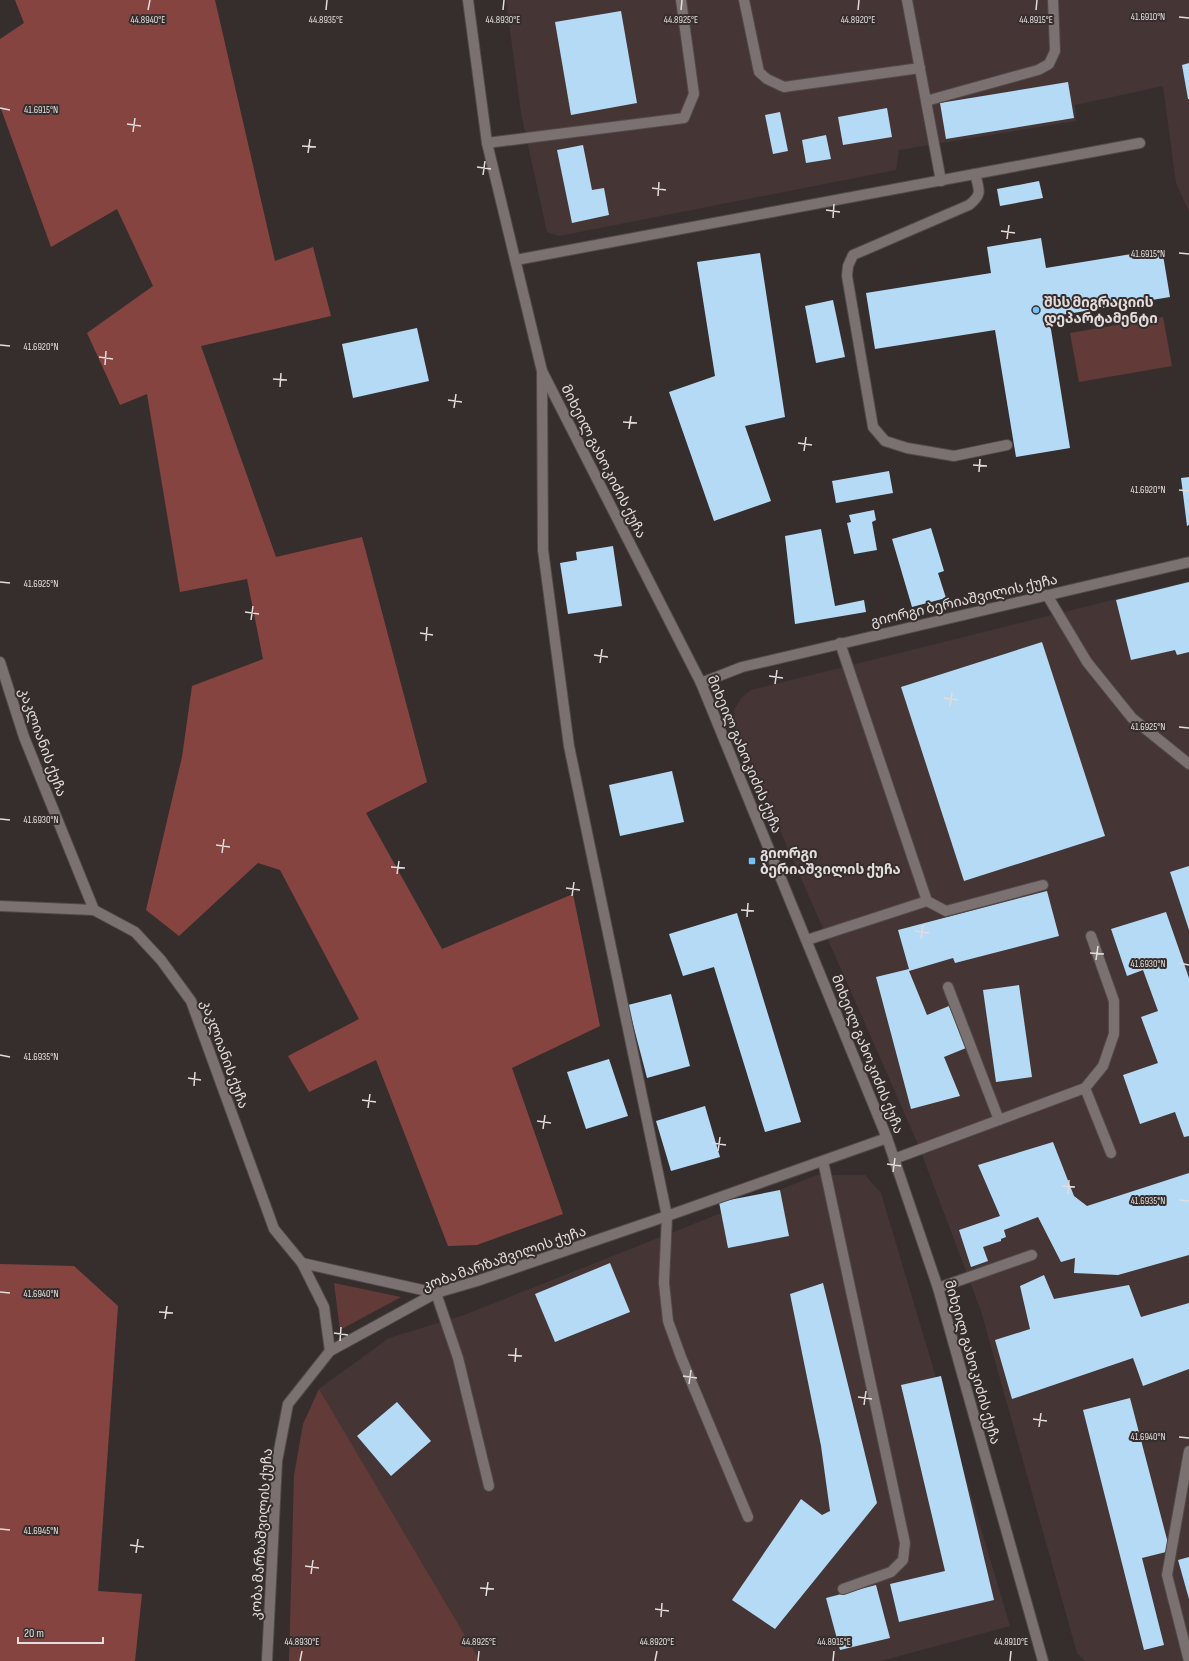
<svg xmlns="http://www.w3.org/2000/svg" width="1189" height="1661" viewBox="0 0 1189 1661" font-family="'Sofia Sans Condensed','Noto Sans Georgian',sans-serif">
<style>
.built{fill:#453635}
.green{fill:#623b38}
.forest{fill:#864440}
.building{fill:#b5daf5}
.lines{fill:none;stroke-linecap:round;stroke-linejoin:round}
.service-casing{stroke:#504a49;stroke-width:12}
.minor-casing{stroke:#504a49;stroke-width:12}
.tertiary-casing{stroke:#504a49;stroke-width:12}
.secondary-casing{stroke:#504a49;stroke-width:12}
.service{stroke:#7b7170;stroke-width:10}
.minor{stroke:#7b7170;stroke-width:10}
.tertiary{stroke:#7b7170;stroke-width:10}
.secondary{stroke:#7b7170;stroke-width:10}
.ticks{fill:none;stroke:#e2dddc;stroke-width:1.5}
.poi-dot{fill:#73c0f6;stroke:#362e2d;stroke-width:1.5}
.labels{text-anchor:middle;stroke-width:4;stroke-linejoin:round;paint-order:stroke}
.poi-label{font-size:14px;font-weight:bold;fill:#e2dddc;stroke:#362e2d;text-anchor:start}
.street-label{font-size:14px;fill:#e2dddc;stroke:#362e2d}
.ticks-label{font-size:10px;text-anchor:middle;fill:#e2dddc;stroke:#362e2d;stroke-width:4;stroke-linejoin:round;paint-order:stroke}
</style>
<rect width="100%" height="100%" fill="#362e2d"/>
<g class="built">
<path d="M506,0h683v212l-13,-29 -13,-97 -88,19 1,16 -177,29 -3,20 -337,66 -12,-4 -26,-119z"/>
<path d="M1189,581v1080h-104l-8,-8 -96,-342 -63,-167 -183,-416 -1,-18 8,-13 9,-7z"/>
<path d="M817,1175h48l16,18 129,433 -129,35h-401l-161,-272 70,-51 75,-23z"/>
</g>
<g class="green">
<path d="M1163,317l9,49 -93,16 -9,-49z"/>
<path d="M334,1283l67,14 -61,33z"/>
<path d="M319,1389l161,272h-191l5,-185 9,-52z"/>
</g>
<g class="forest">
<path d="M15,0h200l60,261 38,-14 18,69 -130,30 75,211 86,-20 65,245 -61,31 76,136 131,-55 27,132 -88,42 51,146 -86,31 -29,1 -72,-186 -67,32 -21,-36 71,-37 -79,-149 -22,-7 -79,73 -33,-26 36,-153 10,-71 71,-27 -16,-80 -67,13 -33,-198 -27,11 -33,-72 66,-47 -36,-77 -66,38 -51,-141v-67l24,-16z"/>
<path d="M0,1264l74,2 44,40 -20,285 44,3 -7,67h-135z"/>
</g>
<g class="building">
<path d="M621,11l16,92 -66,12 -16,-93z"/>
<path d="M1189,63v36h-1l-6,-34z"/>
<path d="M1068,82l6,36 -128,21 -6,-36z"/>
<path d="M887,108l5,29 -49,8 -5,-28z"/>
<path d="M780,112l8,39 -15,3 -8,-39z"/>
<path d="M826,135l5,24 -25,4 -4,-23z"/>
<path d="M583,145l9,45 12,-2 5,27 -37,8 -15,-73z"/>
<path d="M1039,181l4,17 -43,8 -3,-17z"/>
<path d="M1041,238l5,30 116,-19 8,48 -121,20 21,131 -54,9 -21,-127 -120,19 -9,-56 125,-20 -4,-26z"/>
<path d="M760,253l25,164 -40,9 26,75 -57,20 -45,-129 46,-16 -18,-114z"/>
<path d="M833,300l12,57 -29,6 -11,-57z"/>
<path d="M417,328l12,53 -76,17 -11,-54z"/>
<path d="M889,471l4,22 -57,10 -4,-22z"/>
<path d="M1189,477v48l-2,1 -6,-48z"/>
<path d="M874,510l2,10 -4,2 5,28 -23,4 -7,-31 4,-1 -2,-7z"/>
<path d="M931,528l13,43 -6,2 8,25 -34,9 -20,-68z"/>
<path d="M821,529l14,77 29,-6 2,12 -71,12 -10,-88z"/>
<path d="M613,546l9,60 -54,8 -8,-51 17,-3 -1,-8z"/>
<path d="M1189,582v70l-12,3 -2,-5 -44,10 -15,-60z"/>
<path d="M1042,642l63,194 -141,45 -63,-194z"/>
<path d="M672,771l12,51 -64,14 -11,-51z"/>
<path d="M1189,866v64l-19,-58z"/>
<path d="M1047,891l12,45 -104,27 -2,-5 -44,13 18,44 22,-9 17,42 -22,9 16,39 -49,13 -35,-132 33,-8 -11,-39z"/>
<path d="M1166,912l23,66v158l-5,1 -9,-25 -35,12 -17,-49 35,-12 -17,-46 17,-6 -15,-41 -16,6 -16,-47z"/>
<path d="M737,913l64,209 -36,10 -51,-165 -31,9 -14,-42z"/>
<path d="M1019,985l13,92 -36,5 -13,-92z"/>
<path d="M671,994l19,72 -43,12 -19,-73z"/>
<path d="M609,1059l19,57 -42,13 -19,-57z"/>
<path d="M705,1106l15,51 -49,14 -15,-50z"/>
<path d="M1053,1142l21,54 13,10 102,-33v82l-71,20 -44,-2 1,-15 -14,4 -23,-45 -34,13 2,7 -5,2v2l-18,6 5,14 -17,6 -12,-37 41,-14 -22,-51z"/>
<path d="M780,1190l9,46 -61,12 -9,-46z"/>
<path d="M610,1263l20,49 -75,30 -20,-48z"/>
<path d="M1044,1275l10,24 75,-14 12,32 48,-14v66l-46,17 -10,-28 -121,41 -17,-59 35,-11 -10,-43z"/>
<path d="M823,1283l54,220 -102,126 -43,-29 69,-101 21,16 8,-4 -9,-65 -31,-152z"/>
<path d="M941,1376l53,224 -95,22 -9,-38 55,-13 -44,-186z"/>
<path d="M1130,1398l40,153 -28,7 22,87 -20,5 -61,-240z"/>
<path d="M397,1402l34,39 -40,35 -34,-40z"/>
<path d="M1189,1557v42l-11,-39z"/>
<path d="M876,1585l14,53 -50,12 -14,-52z"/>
</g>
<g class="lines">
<g class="service-casing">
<g id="service">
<path d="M744,0l15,72 8,7 17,8 136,-19"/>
<path d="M907,0l34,181"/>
<path d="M926,101l112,-31 11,-6 6,-13 -2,-51"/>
<path d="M487,143l197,-25 10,-24 -13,-94"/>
<path d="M975,174c4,16 8,20 -6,31l-116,50 -5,11 -1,10 26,151 12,14 22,7 47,8 53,-11"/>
<path d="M1047,595l40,67 45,56 57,46"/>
<path d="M840,643l87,258 19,10 97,-26"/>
<path d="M807,940l120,-39"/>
<path d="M948,987l51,133"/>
<path d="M1085,1088l26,65"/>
<path d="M894,1159l191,-71 18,-22 11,-32v-33l-23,-65"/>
<path d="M823,1161l82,382 -2,17 -12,12 -48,17"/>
<path d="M667,1216l-3,67 4,38 13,36 67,160"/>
<path d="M938,1288l94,-33"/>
<path d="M436,1293l22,65 31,128"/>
<path d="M1189,1661l-22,-86 22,-124"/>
</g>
</g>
<g class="minor-casing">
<g id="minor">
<path d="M516,260l624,-117"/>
<path d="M542,371l1,179 26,196 98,470"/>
<path d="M0,662l24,75 70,173 41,22 26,28 30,41 83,228 28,34 22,44 6,44"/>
<path d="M0,906l94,4"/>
<path d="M302,1263l134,30"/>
<path d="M267,1661l10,-200 11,-57 42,-53 106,-58 41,-12 190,-65 220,-78"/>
</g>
</g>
<g class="tertiary-casing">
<path id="tertiary" d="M701,683l41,-16 447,-105"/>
</g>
<g class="secondary-casing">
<path id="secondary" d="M468,0l19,143 55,228 159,312 186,455 51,150 105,373"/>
</g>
<use href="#service" class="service"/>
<use href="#minor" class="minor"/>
<use href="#tertiary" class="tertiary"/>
<use href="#secondary" class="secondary"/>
</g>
<path class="ticks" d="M148,10l2,-10M326,10l1,-10M503,10l1,-10M681,10l1,-10M858,10l1,-10M1036,10l1,-10M1179,17l10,1M0,108l10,2M127,124l14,2M133,132l2,-14M302,146l14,1M308,153l2,-14M477,167l14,2M483,175l2,-14M652,188l14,2M658,196l1,-14M826,210l14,2M833,218l1,-14M1001,231l14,2M1007,239l2,-14M1179,253l10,1M0,345l10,1M99,357l14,2M105,365l1,-14M273,379l14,1M280,387l1,-14M448,400l14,2M454,408l2,-14M623,422l14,1M629,429l2,-13M798,443l14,2M804,451l2,-14M973,465l14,1M979,472l1,-13M1179,490l10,1M0,582l10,1M245,612l14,2M251,620l2,-14M420,633l13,2M426,641l1,-14M594,655l14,2M600,663l2,-14M769,676l14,2M775,684l2,-14M944,698l14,2M950,706l2,-14M1179,727l10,1M0,819l10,1M216,845l14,2M222,853l2,-14M391,867l14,1M397,874l2,-13M566,888l14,2M572,896l2,-14M741,910l13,1M747,917l1,-14M915,931l14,2M921,939l2,-14M1090,953l14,1M1096,960l2,-14M1179,963l10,2M0,1055l10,2M188,1078l13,2M194,1086l1,-14M362,1100l14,2M368,1108l2,-14M537,1121l14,2M543,1129l2,-14M712,1143l14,2M718,1151l2,-14M887,1164l14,2M893,1172l2,-14M1062,1186l13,1M1068,1194l1,-14M1179,1200l10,1M0,1292l10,1M159,1312l14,1M165,1319l2,-13M334,1333l14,2M340,1341l1,-14M508,1355l14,1M515,1362l1,-14M683,1376l14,2M689,1384l2,-14M858,1397l14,2M864,1405l2,-14M1033,1419l14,2M1039,1427l2,-14M1179,1437l10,1M0,1529l10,1M130,1545l14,2M136,1553l2,-14M305,1566l14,2M311,1574l2,-14M480,1588l14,1M486,1596l2,-14M655,1609l14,2M661,1617l1,-14M300,1661l2,-10M478,1661l1,-10M655,1661l2,-10M833,1661l1,-10M1010,1661l1,-10"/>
<g class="poi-dot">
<circle cx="1036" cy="310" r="4"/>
<rect x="748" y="857" width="8" height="8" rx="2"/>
</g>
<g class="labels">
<g class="poi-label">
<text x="1044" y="307">შსს მიგრაციის<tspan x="1044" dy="16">დეპარტამენტი</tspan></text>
<text x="760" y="858">გიორგი<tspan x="760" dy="16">ბერიაშვილის ქუჩა</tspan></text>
</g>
<g class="street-label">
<text transform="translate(604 461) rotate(63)" y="5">მიხეილ გახოკიძის ქუჩა</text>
<text transform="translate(964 600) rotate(-13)" y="5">გიორგი ბერიაშვილის ქუჩა</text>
<text transform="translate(43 742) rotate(70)" y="5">კაკლიანის ქუჩა</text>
<text transform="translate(745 754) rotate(67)" y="5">მიხეილ გახოკიძის ქუჩა</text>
<text transform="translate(225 1054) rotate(70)" y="5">კაკლიანის ქუჩა</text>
<text transform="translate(868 1054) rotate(68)" y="5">მიხეილ გახოკიძის ქუჩა</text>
<text transform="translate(504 1258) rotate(-19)" y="5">კობა მარზაშვილის ქუჩა</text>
<text transform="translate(973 1362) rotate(74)" y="5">მიხეილ გახოკიძის ქუჩა</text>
<text transform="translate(261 1534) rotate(-86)" y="5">კობა მარზაშვილის ქუჩა</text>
</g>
</g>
<g class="ticks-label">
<text x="1148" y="20">41.6910°N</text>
<text x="148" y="23">44.8940°E</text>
<text x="326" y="23">44.8935°E</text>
<text x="503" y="23">44.8930°E</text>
<text x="681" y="23">44.8925°E</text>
<text x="858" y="23">44.8920°E</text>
<text x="1036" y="23">44.8915°E</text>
<text x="41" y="113">41.6915°N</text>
<text x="1148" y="257">41.6915°N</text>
<text x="41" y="350">41.6920°N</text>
<text x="1148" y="493">41.6920°N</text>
<text x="41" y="587">41.6925°N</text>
<text x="1148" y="730">41.6925°N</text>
<text x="41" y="823">41.6930°N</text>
<text x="1148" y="967">41.6930°N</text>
<text x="41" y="1060">41.6935°N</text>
<text x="1148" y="1204">41.6935°N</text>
<text x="41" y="1297">41.6940°N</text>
<text x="1148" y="1440">41.6940°N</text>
<text x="41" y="1534">41.6945°N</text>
<text x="302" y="1645">44.8930°E</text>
<text x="479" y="1645">44.8925°E</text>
<text x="657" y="1645">44.8920°E</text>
<text x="834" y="1645">44.8915°E</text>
<text x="1011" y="1645">44.8910°E</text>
</g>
<path d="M18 1637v6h85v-6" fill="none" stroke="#e2dddc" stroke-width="2"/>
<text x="24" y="1637" font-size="12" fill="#e2dddc" stroke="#362e2d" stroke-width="3" paint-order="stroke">20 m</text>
</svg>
